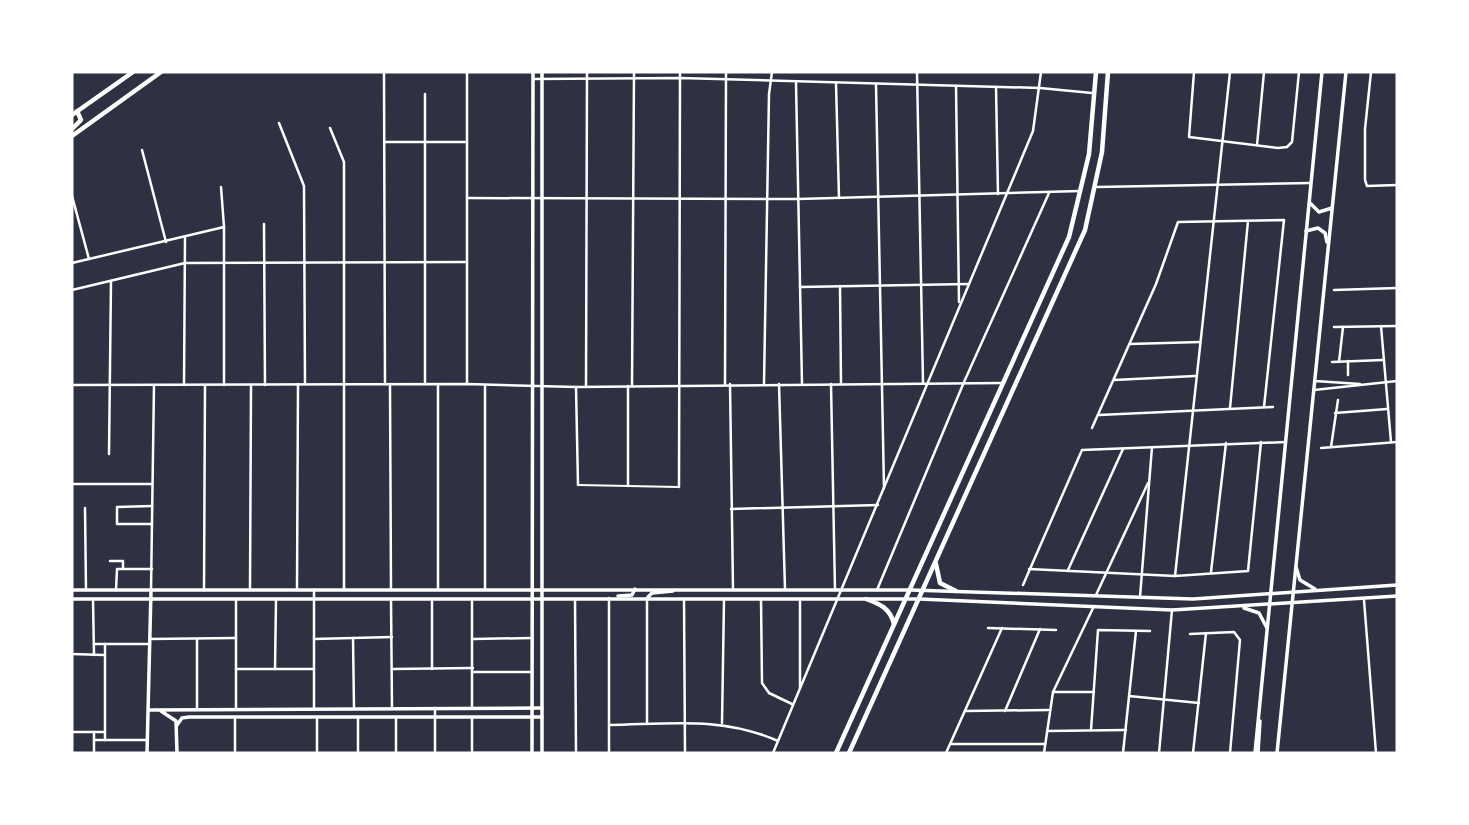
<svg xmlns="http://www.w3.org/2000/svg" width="1469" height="825" viewBox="0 0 1469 825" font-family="'Golos Text',sans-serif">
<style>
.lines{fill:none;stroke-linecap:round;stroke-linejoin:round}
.pedestrian{stroke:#fff;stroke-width:2}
.minor{stroke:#fff;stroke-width:2.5}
.tertiary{stroke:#fff;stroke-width:3.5}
.secondary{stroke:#fff;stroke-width:3.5}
.primary{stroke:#fff;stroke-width:4.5}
.trunk{stroke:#fff;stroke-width:4.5}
</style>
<rect width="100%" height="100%" fill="#2d3142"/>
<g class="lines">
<path class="pedestrian" d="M579,485l99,2"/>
<g class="minor">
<path d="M384,72l1,312"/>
<path d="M467,72v312"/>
<path d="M917,72l6,310"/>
<path d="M1194,72l-5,65 89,11 9,-1 5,-5 7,-70"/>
<path d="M1371,72l-6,57v51l2,6 30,-1"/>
<path d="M533,79l147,-1 360,10 52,5"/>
<path d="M796,83l6,301"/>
<path d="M836,83l3,115"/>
<path d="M876,85l8,403"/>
<path d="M956,86l3,216"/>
<path d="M996,87l2,107"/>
<path d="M425,94v290"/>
<path d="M279,123l25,63 1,198"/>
<path d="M330,128l14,34v428"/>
<path d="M384,142h83"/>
<path d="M1257,145l7,-73"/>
<path d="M142,150l24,92"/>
<path d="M221,187l3,40v158"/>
<path d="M1097,187l213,-4"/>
<path d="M72,196l17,63"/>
<path d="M467,198l331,1 282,-8"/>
<path d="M264,224l1,161"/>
<path d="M72,263l152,-36"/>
<path d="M840,286l1,98"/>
<path d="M800,287l168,-3"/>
<path d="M72,290l113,-27 282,-1"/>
<path d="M1334,290l63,-2"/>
<path d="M1381,326l10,116"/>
<path d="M1334,327l63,-1"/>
<path d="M1130,344l70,-2"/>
<path d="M1348,361v14"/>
<path d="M1332,362l51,-2"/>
<path d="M1339,362l4,-35"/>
<path d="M1114,380l81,-4"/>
<path d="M1315,381l45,3"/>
<path d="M725,384l1,-312"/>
<path d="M730,384l3,205"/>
<path d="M764,384l5,-290 3,-22"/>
<path d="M779,384l6,205"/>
<path d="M831,384l4,206"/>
<path d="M72,385l395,-1 109,3 426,-4"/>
<path d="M184,385l1,-147"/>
<path d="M390,386l1,203"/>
<path d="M628,386v100"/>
<path d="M632,386l2,-314"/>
<path d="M576,387l2,98"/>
<path d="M586,387l1,-315"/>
<path d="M1314,390l83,-9"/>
<path d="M1230,408l18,-187"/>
<path d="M1335,413l52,-4"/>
<path d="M1099,415l174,-8"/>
<path d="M1092,428l64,-144 22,-62 106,-2 -20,187"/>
<path d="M1331,447l7,-47"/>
<path d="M1321,448l76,-6"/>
<path d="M109,454l2,-173"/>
<path d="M72,484h80"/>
<path d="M679,487l1,-415"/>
<path d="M85,508l1,82"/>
<path d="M731,509l147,-4"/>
<path d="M152,524h-35v-17l35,-1"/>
<path d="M110,561h13v7"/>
<path d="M1029,569l146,7 73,-5 13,-129"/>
<path d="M1068,570l55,-121"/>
<path d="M1211,572l15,-129"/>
<path d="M1175,576l55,-504"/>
<path d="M1023,585l59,-135 204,-8"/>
<path d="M250,589l1,-203"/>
<path d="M438,589v-203"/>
<path d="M485,589v-203"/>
<path d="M116,590l1,-21h35"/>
<path d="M151,590l3,-205"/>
<path d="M204,590l1,-205"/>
<path d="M297,590l1,-206"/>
<path d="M314,590v119"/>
<path d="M877,590l87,-208 85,-189"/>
<path d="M1096,595l52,-112"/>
<path d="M1140,597l12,-150"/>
<path d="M609,598v155"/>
<path d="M93,599l1,56"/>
<path d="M432,599v70"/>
<path d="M575,599l1,154"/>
<path d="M684,599l1,154"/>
<path d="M761,599l1,84 7,10 23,11"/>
<path d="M391,600l1,108"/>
<path d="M1364,600l12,153"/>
<path d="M988,628l68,2"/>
<path d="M1190,634l44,-2 6,8 -10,113"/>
<path d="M353,638l1,70"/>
<path d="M150,639l85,-1"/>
<path d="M314,639l78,-2"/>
<path d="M473,639l59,-1"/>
<path d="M94,644h56"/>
<path d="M72,654l31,1"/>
<path d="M236,669h77"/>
<path d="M275,669l1,-70"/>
<path d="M393,669l80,-1"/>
<path d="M473,672h59"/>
<path d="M800,687v-88"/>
<path d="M1053,692h41"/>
<path d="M1129,696l70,7"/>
<path d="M472,708v-109"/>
<path d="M197,709v-70"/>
<path d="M236,709v-109"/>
<path d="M966,711l82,-1"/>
<path d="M1005,711l35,-82"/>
<path d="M235,718v35"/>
<path d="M317,718v35"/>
<path d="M358,718v35"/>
<path d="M396,718v35"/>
<path d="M722,723l2,-123"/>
<path d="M647,724v-126"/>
<path d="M609,725c60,-1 113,-9 169,16"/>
<path d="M1091,730l7,-100 52,1"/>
<path d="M1047,731l79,-1"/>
<path d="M72,732h32"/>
<path d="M94,732v21"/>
<path d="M94,740h53"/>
<path d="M105,740v-96"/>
<path d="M951,744h94"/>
<path d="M435,753v-45"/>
<path d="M472,753h60"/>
<path d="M472,753v-35"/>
<path d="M773,753l260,-622 8,-59"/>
<path d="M946,753l56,-125"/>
<path d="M1044,753l9,-61 41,-86"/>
<path d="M1123,753l13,-122"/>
<path d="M1159,753l13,-143"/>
<path d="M1193,753l13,-120"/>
</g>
<g class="tertiary">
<path d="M150,710l392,-2"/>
<path d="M161,711l15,10 1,32"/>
<path d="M177,725l5,-7 7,-1h353"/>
<path d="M147,753l4,-163"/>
</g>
<g class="secondary">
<path d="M542,72v681"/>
<path d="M1310,203l9,9 13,-4"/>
<path d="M1306,231l12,-3 7,5 2,9"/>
<path d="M1296,567l4,13 15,9"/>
<path d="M72,590h839l282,9 204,-14"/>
<path d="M618,596l14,-1 3,-6"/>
<path d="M648,597l4,-4 21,-2"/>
<path d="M72,599h847l253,11 225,-14"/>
<path d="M1244,608l15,5 8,15"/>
<path d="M532,753l1,-681"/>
<path d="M1255,753l67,-681"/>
<path d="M1258,753l2,-32"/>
<path d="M1277,753l69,-681"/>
</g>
<g class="primary">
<path d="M72,129l9,-9 -4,-9"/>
<path d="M936,564l4,19 16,8"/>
<path d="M866,599c14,5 24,9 28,25"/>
<path d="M836,753l233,-516 20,-83 7,-82"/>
<path d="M849,753l236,-523 17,-78 6,-80"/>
</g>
<g class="trunk">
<path d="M72,115l61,-43"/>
<path d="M72,136l89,-64"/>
</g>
</g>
<rect width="1469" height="825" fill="none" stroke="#ffffff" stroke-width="147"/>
</svg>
